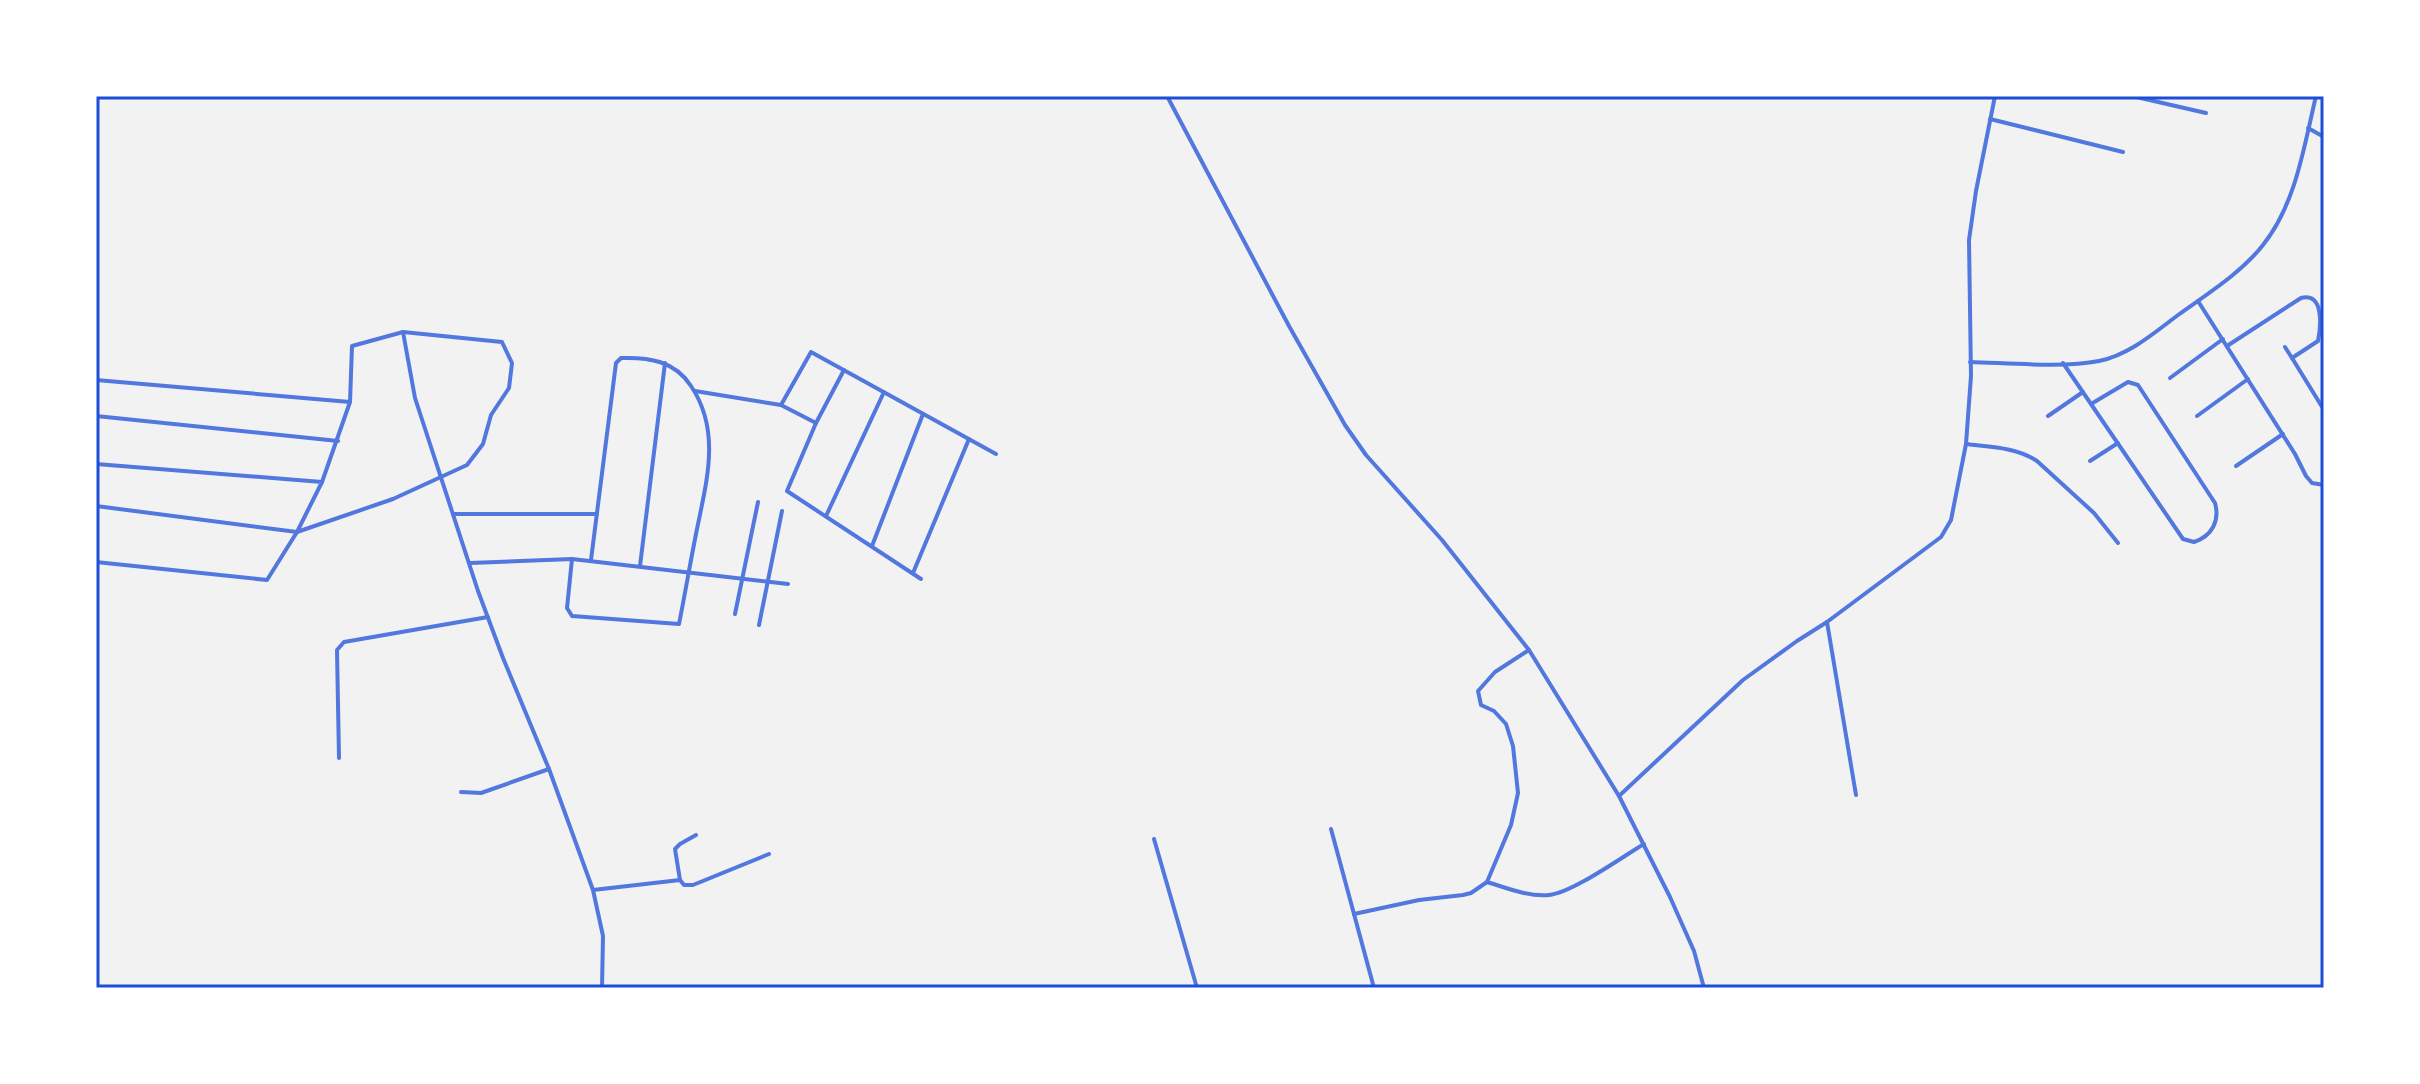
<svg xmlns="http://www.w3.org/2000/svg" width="2420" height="1084" viewBox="0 0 2420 1084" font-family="Helvetica,sans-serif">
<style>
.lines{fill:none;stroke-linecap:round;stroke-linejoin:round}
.minor{stroke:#5277de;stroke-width:4}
.neatline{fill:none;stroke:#1d4ed8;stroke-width:3}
</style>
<rect width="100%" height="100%" fill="#f2f2f2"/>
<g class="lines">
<g class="minor">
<path d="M1167,96l122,230 56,99 21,30 76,85 87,110 90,146 51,101 24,54 10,37"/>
<path d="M2132,96l74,17"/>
<path d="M1990,119l133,33"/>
<path d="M2308,128l16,9"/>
<path d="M2198,301l97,153 11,22 6,7 12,2"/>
<path d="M403,332l12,66 63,193 25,67 46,111 44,121 10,46 -1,52"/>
<path d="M2227,346l74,-48c23,-6 20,28 17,43l-26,17 32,52"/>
<path d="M2285,347l7,11"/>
<path d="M1970,362c38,1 94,6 129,-1 30,-6 55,-28 79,-46 29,-21 63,-42 85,-70 33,-41 41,-99 53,-149"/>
<path d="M2063,363l120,176 11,3c18,-6 26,-21 21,-39l-77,-118 -10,-3 -37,22"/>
<path d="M2170,378l53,-39"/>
<path d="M96,380l254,22"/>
<path d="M695,391l86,14 30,-53 185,102"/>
<path d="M781,405l35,18 -29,68 134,88"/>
<path d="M96,416l242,25"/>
<path d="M2048,416l35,-24"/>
<path d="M2197,416l51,-37"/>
<path d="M816,423l28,-53"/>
<path d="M1966,444c24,3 50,3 71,17l57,52 24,30"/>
<path d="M2090,461l28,-18"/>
<path d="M96,464l226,18 -25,50 -30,48 -171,-18"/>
<path d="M2236,466l47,-32"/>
<path d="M96,506l201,26 96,-33 74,-34 16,-21 8,-29 18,-27 3,-25 -10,-21 -99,-10 -51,14 -2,56 -28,80"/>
<path d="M453,514h144"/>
<path d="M826,516l58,-124"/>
<path d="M872,546l51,-132"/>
<path d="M572,559l-5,49 5,8 107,8c6,-30 11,-60 17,-90 10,-51 26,-102 -5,-148 -16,-25 -42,-29 -70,-28l-5,5 -25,197"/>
<path d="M470,563l102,-4 216,25"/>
<path d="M640,566l25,-203"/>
<path d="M913,573l56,-134"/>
<path d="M735,614l23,-112"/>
<path d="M1827,622l29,173"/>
<path d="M759,625l23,-114"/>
<path d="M339,758l-2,-108 7,-8 144,-25"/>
<path d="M461,792l20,1 68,-24"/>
<path d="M1619,796l124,-116 54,-39 30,-19 114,-85 10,-17 15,-76 5,-68 -2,-136 7,-49 19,-95"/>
<path d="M1331,829l43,159"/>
<path d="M1154,839l43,149"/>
<path d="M680,880l-5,-31 5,-5 16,-9"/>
<path d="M1487,882c20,6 41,15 62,13 23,-2 73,-38 95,-51"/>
<path d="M593,890l87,-10 4,5h9l76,-31"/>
<path d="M1354,914l65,-14 44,-5 8,-2 16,-11 24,-57 7,-32 -5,-47 -7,-22 -12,-13 -13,-6 -3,-14 17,-19 34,-22"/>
</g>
</g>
<rect width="2420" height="1084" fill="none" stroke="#ffffff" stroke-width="196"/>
<rect x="98" y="98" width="2224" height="888" class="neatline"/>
</svg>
